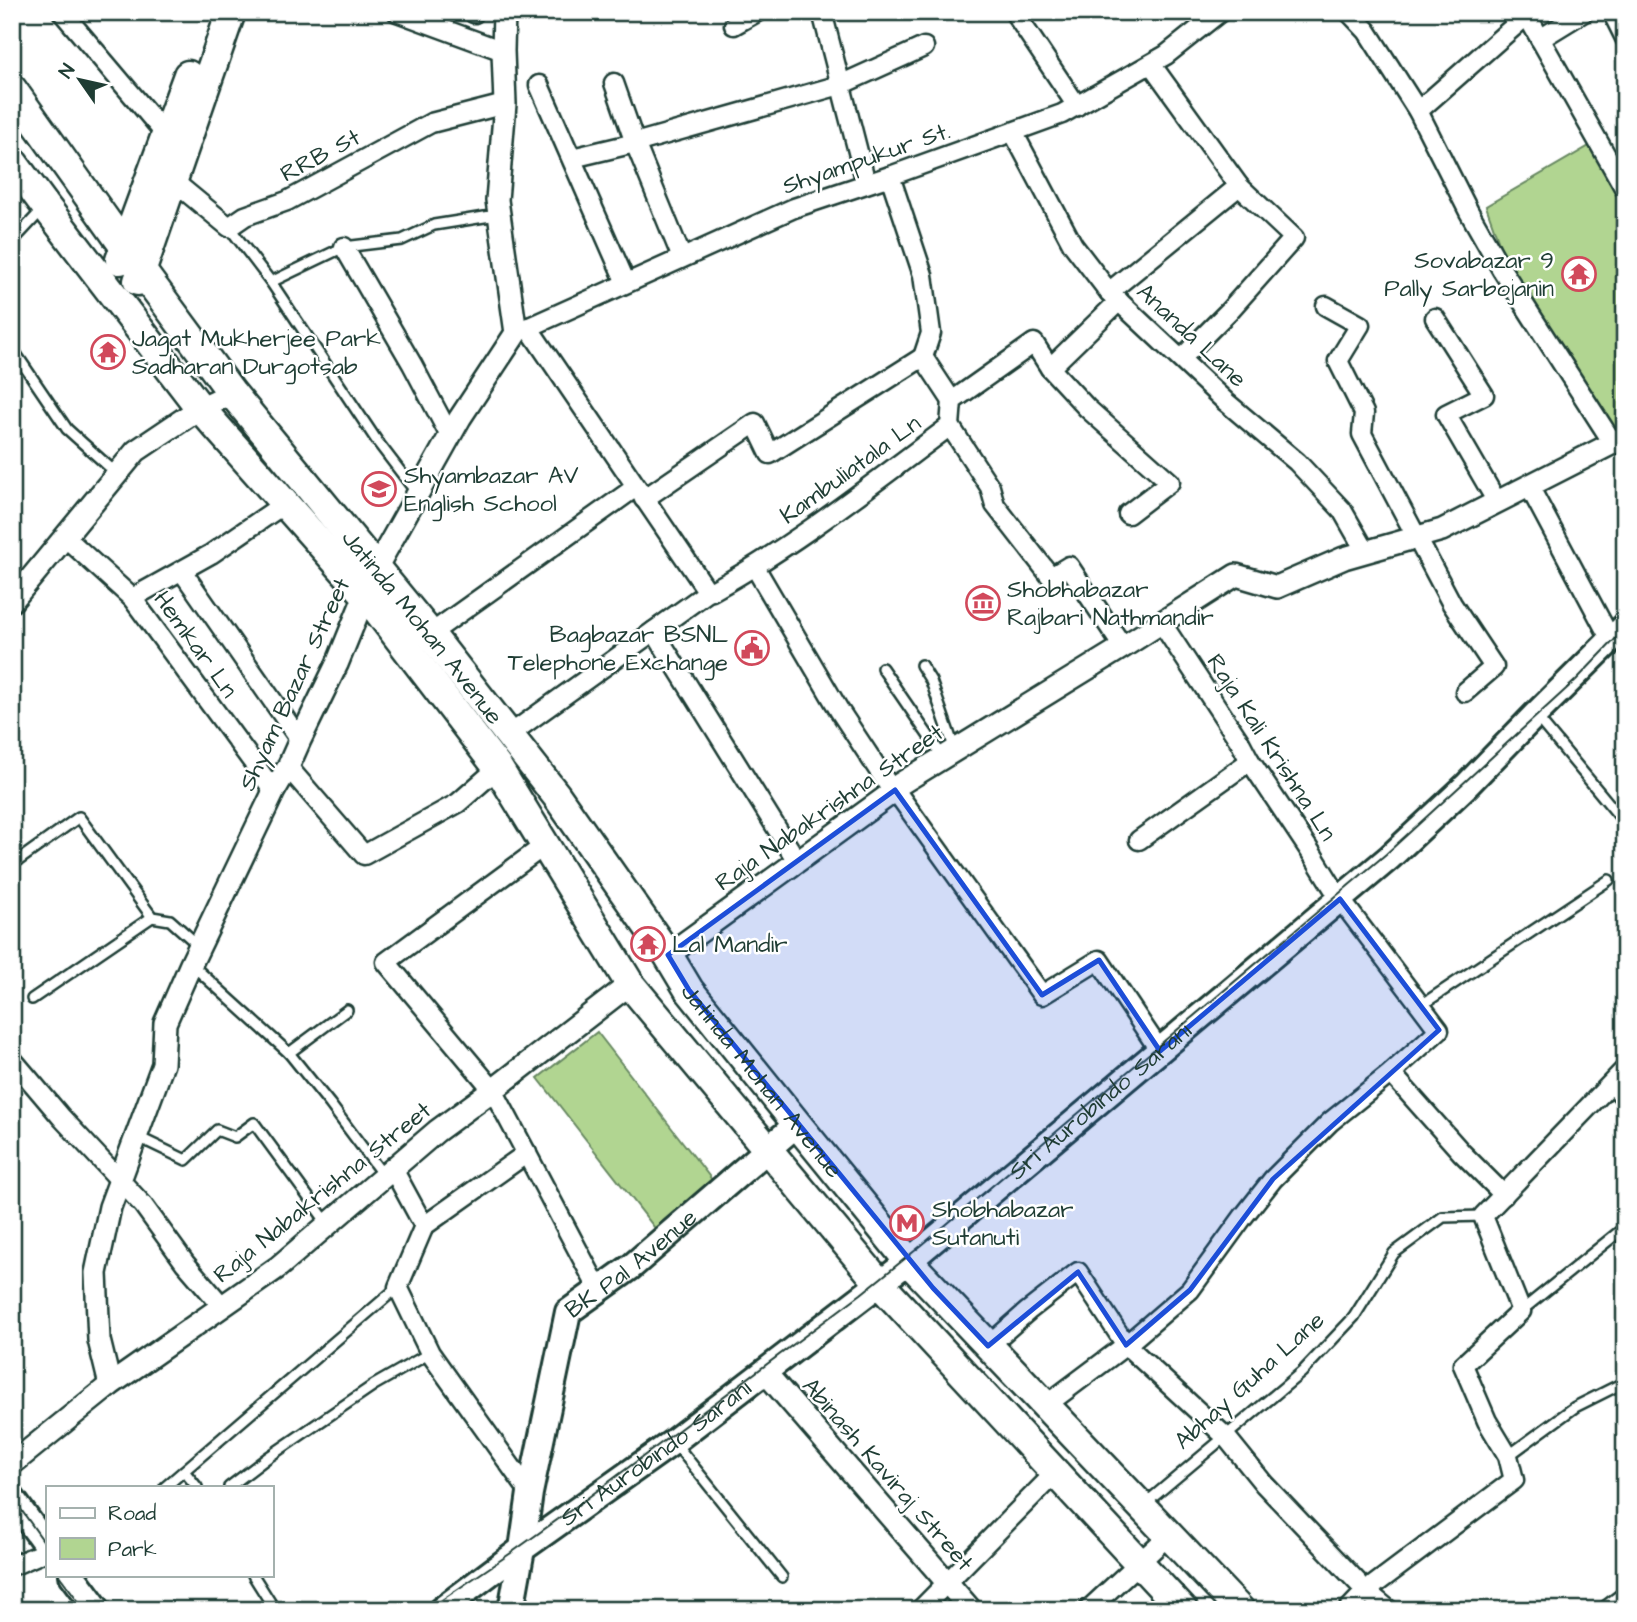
<svg xmlns="http://www.w3.org/2000/svg" width="1637" height="1622" viewBox="0 0 1637 1622" font-family="'Architects Daughter',sans-serif">
<style>
.green{fill:#b1d591;stroke:#688962;stroke-width:2}
.lines{fill:none;stroke-linecap:round;stroke-linejoin:round}
.service-casing{stroke:#1f3d34;stroke-width:14}
.minor-casing{stroke:#1f3d34;stroke-width:23}
.tertiary-casing{stroke:#1f3d34;stroke-width:26}
.secondary-casing{stroke:#1f3d34;stroke-width:30}
.primary-casing{stroke:#1f3d34;stroke-width:33}
.service{stroke:#fff;stroke-width:9}
.minor{stroke:#fff;stroke-width:18}
.tertiary{stroke:#fff;stroke-width:21}
.secondary{stroke:#fff;stroke-width:24}
.primary{stroke:#fff;stroke-width:28}
.tram{stroke:#1f3d34;stroke-width:2}
.marked{fill:#1d4ed8;fill-opacity:0.2;stroke:#1d4ed8;stroke-width:5;stroke-linejoin:round}
.labels{text-anchor:middle;stroke-width:5;stroke-linejoin:round;paint-order:stroke}
.street-label{font-size:24px;fill:#1f3d34;stroke:#fff}
.poi-label{font-size:24px;fill:#1f3d34;stroke:#fff;text-anchor:start}
</style>
<rect width="100%" height="100%" fill="#fff"/>
<filter id="ink" filterUnits="userSpaceOnUse"><feTurbulence type="fractalNoise" baseFrequency=".0143" numOctaves="2"/><feDisplacementMap in="SourceGraphic" scale="14" xChannelSelector="R" yChannelSelector="G"/><feConvolveMatrix kernelMatrix="1 2 1 2 8 2 1 2 1" color-interpolation-filters="sRGB"/></filter>
<g filter="url(#ink)">
<g class="green">
<path d="M1598,141l27,52v232l-10,4 -107,-161 -22,-62z"/>
<path d="M597,1032l119,153 -58,47 -120,-154z"/>
</g>
<g class="lines">
<g class="service-casing">
<g id="service">
<path d="M229,227l42,55 106,159 39,51"/>
<path d="M12,242l30,-32"/>
<path d="M271,282l73,-35 58,-7 32,-15 63,-10"/>
<path d="M12,348l55,81 49,44"/>
<path d="M921,665l10,16 24,69"/>
<path d="M882,668l61,89"/>
<path d="M1536,716l89,107"/>
<path d="M12,865l67,-48 73,100 18,3 28,25"/>
<path d="M191,964l98,89 41,51 53,71"/>
<path d="M32,999l120,-82"/>
<path d="M1420,1006l189,-126"/>
<path d="M289,1053l58,-43"/>
<path d="M1609,1086l16,19"/>
<path d="M138,1137l48,23 31,-30 18,7 19,-14 74,101"/>
<path d="M1521,1311l104,-84"/>
<path d="M674,1442l108,135"/>
<path d="M1508,1456l67,-49 50,-25"/>
<path d="M184,1471l13,16"/>
<path d="M165,1487l233,-200"/>
<path d="M229,1487l38,-29 107,-73 56,-32"/>
<path d="M1146,1503l156,-131 52,-55 40,-64 49,-36 40,-1"/>
<path d="M253,1575l22,35"/>
<path d="M1600,1610l25,-19"/>
</g>
</g>
<g class="minor-casing">
<g id="minor">
<path d="M62,12l105,124"/>
<path d="M397,12l106,39"/>
<path d="M822,12l44,171"/>
<path d="M1014,12l63,94"/>
<path d="M1349,12l18,19 51,80 51,101 33,58 111,173"/>
<path d="M1525,12l100,177"/>
<path d="M1612,12l13,26"/>
<path d="M474,13v-1"/>
<path d="M734,25l23,-13"/>
<path d="M1540,39l44,-27"/>
<path d="M1151,64l88,122 55,52 -65,73 -48,48"/>
<path d="M614,83l21,60 47,115"/>
<path d="M539,85l87,198"/>
<path d="M1418,111l109,-96"/>
<path d="M1013,132l60,113 36,47 117,110 71,60 45,48 24,42"/>
<path d="M572,158l63,-15 205,-58 84,-38"/>
<path d="M890,176l33,99 8,58 -8,24 29,44"/>
<path d="M172,180l57,47 16,-11 42,-15 144,-78 74,-19"/>
<path d="M344,247l68,117 38,72"/>
<path d="M1109,292l130,-106"/>
<path d="M1326,306l34,19 -22,36 26,52 -2,21 90,170 42,63 -29,25"/>
<path d="M1435,318l49,77 -38,19 51,88"/>
<path d="M528,327l180,265"/>
<path d="M516,333l278,-125 96,-32 172,-62 104,-59 54,-43"/>
<path d="M1050,368l69,-67"/>
<path d="M950,426l40,61 5,18 56,72 18,-11 54,81"/>
<path d="M1529,486l82,154"/>
<path d="M644,499l111,-76 15,31 153,-97"/>
<path d="M65,537l67,61 142,193"/>
<path d="M755,567l84,143 54,82"/>
<path d="M182,571l118,169"/>
<path d="M132,598l79,-44 73,-50"/>
<path d="M654,631l143,230"/>
<path d="M430,634l206,-147"/>
<path d="M509,735l199,-143 4,-1c85,-47 160,-107 238,-165l2,-25 82,-58 16,25 37,40 83,74 -42,32"/>
<path d="M288,767l76,88 94,-52 40,-35"/>
<path d="M895,790l147,205 57,-35 61,91"/>
<path d="M1139,840l111,-79"/>
<path d="M545,845l-159,117 107,128 106,200"/>
<path d="M12,1059l50,59 81,87 42,58 37,43"/>
<path d="M1391,1073l71,80 42,42"/>
<path d="M393,1169l31,57 -26,61 32,66 100,140"/>
<path d="M424,1226l103,-73"/>
<path d="M988,1346l40,-35 50,-39 48,73 100,92 38,47 102,107 23,19"/>
<path d="M1046,1405l80,-60 64,-55 53,-73 30,-38 57,-57 61,-49 48,-43 -99,-131 -26,-42 -64,-96 -10,-19 -79,-120"/>
<path d="M12,1566l35,-15"/>
<path d="M920,1610l135,-137"/>
<path d="M1088,1610l81,-75"/>
<path d="M1348,1610l18,-19 148,-111 -6,-24 -21,-35 -24,-56 58,-54 -38,-95 142,-147"/>
</g>
</g>
<g class="tertiary-casing">
<g id="tertiary">
<path d="M12,601l124,-150 64,-43 32,-15"/>
<path d="M668,955l225,-163 7,-8 223,-137 113,-72 41,12 67,-29 98,-28 183,-93"/>
<path d="M765,1372l206,238"/>
<path d="M110,1385l-11,-45 -3,-67 14,-66 53,-143 2,-41 26,-59 83,-173 14,-24 12,-27 37,-76 39,-96 84,-150 56,-85 -19,-133 8,-96 -2,-53 1,-39"/>
<path d="M12,1464l98,-79 167,-117 160,-137 56,-41 137,-106"/>
</g>
</g>
<g class="secondary-casing">
<g id="secondary">
<path d="M12,1498l35,48"/>
<path d="M72,1575l26,35"/>
<path id="s1" d="M441,1610l81,-61 151,-107 236,-181 481,-404 76,-71 69,-71 90,-89"/>
<path id="s2" d="M511,1610l11,-61 8,-56 38,-181 63,-45 166,-143"/>
</g>
</g>
<g class="primary-casing">
<g id="primary">
<path id="s3" d="M12,89l129,181 91,123 198,241 126,161 112,160 21,35 108,134 114,140 329,346"/>
<path d="M12,161l34,46 154,201 165,186 133,174 132,216 250,300 303,326"/>
<path d="M120,260l68,-185"/>
<path d="M138,281l93,-269"/>
</g>
</g>
<use href="#service" class="service"/>
<use href="#minor" class="minor"/>
<use href="#tertiary" class="tertiary"/>
<use href="#secondary" class="secondary"/>
<use href="#primary" class="primary"/>
<g class="tram">
<path d="M12,1497l35,49"/>
<path d="M59,1575l26,35"/>
<path d="M427,1610l84,-57 67,-48 283,-211 61,-49 464,-391 190,-174 49,-51"/>
</g>
</g>
</g>
<path class="marked" d="M895,790l147,205 57,-35 61,91 180,-152 99,131 -166,149 -83,111 -64,55 -48,-73 -90,74 -55,-58 -244,-298 -21,-35z"/>
<defs>
<g id="temple-ring" transform="scale(1.75)"><circle r="9.5" fill="#fff" stroke="#d1495b" stroke-width="1.5"/><path d="M0-6L5-2H3V0L6.5 2.5H4V6H1.5V3h-3V6H-4V2.5H-6.5L-3 0V-2H-5Z" fill="#d1495b"/></g>
<g id="school-ring" transform="scale(1.75)"><circle r="9.5" fill="#fff" stroke="#d1495b" stroke-width="1.5"/><path d="M0-5L7-2L0 1L-7-2ZM-4 1L0 2.5L4 1V4Q0 6-4 4Z" fill="#d1495b"/></g>
<g id="museum-ring" transform="scale(1.75)"><circle r="9.5" fill="#fff" stroke="#d1495b" stroke-width="1.5"/><path d="M0-6L6-3V-2H-6V-3ZM-5-1h2V3h-2ZM-1-1h2V3h-2ZM3-1h2V3H3ZM-6 4H6V6H-6Z" fill="#d1495b"/></g>
<g id="civic-ring" transform="scale(1.75)"><circle r="9.5" fill="#fff" stroke="#d1495b" stroke-width="1.5"/><path d="M-.6-6.5H3V-4.5H.6V-3L4-1V1h2V6H-6V1h2V-1L-.6-3ZM-1.2 2.5V6h2.4V2.5Z" fill="#d1495b"/></g>
<g id="metro-ring" transform="scale(1.75)"><circle r="9.5" fill="#fff" stroke="#d1495b" stroke-width="1.5"/><path d="M-5.5 5V-5H-3L0 0L3-5H5.5V5H3V-.5L0 4L-3-.5V5Z" fill="#d1495b"/></g>
</defs>
<g fill-rule="evenodd">
<use href="#temple-ring" x="1579" y="274"/>
<use href="#temple-ring" x="108" y="352"/>
<use href="#school-ring" x="379" y="489"/>
<use href="#museum-ring" x="983" y="603"/>
<use href="#civic-ring" x="752" y="648"/>
<use href="#temple-ring" x="648" y="944"/>
<use href="#metro-ring" x="907" y="1223"/>
</g>
<g class="labels">
<g class="street-label">
<text transform="translate(320 155) rotate(-28)" y="8">RRB St</text>
<text transform="translate(866 158) rotate(-19)" y="8">Shyampukur St.</text>
<text transform="translate(1192 335) rotate(43)" y="8">Ananda Lane</text>
<text transform="translate(850 469) rotate(-36)" y="8">Kambuliatala Ln</text>
<text dy="8" stroke="none"><textPath href="#s3" startOffset="677">Jatinda Mohan Avenue</textPath></text>
<text transform="translate(196 644) rotate(54)" y="8">Hemkar Ln</text>
<text transform="translate(294 684) rotate(-65)" y="8">Shyam Bazar Street</text>
<text transform="translate(1272 747) rotate(57)" y="8">Raja Kali Krishna Ln</text>
<text transform="translate(829 807) rotate(-35)" y="8">Raja Nabakrishna Street</text>
<text dy="8" stroke="none"><textPath href="#s3" startOffset="1244">Jatinda Mohan Avenue</textPath></text>
<text dy="8" stroke="none"><textPath href="#s1" startOffset="833">Sri Aurobindo Sarani</textPath></text>
<text transform="translate(322 1192) rotate(-39)" y="8">Raja Nabakrishna Street</text>
<text dy="8" stroke="none"><textPath href="#s2" startOffset="383">BK Pal Avenue</textPath></text>
<text transform="translate(1249 1380) rotate(-42)" y="8">Abhay Guha Lane</text>
<text dy="8" stroke="none"><textPath href="#s1" startOffset="266">Sri Aurobindo Sarani</textPath></text>
<text transform="translate(888 1474) rotate(49)" y="8">Abinash Kaviraj Street</text>
</g>
<g class="poi-label">
<text x="1554" y="268" text-anchor="end">Sovabazar 9<tspan x="1554" dy="28">Pally Sarbojanin</tspan></text>
<text x="132" y="346">Jagat Mukherjee Park<tspan x="132" dy="28">Sadharan Durgotsab</tspan></text>
<text x="404" y="483">Shyambazar AV<tspan x="404" dy="28">English School</tspan></text>
<text x="1007" y="597">Shobhabazar<tspan x="1007" dy="28">Rajbari Nathmandir</tspan></text>
<text x="728" y="642" text-anchor="end">Bagbazar BSNL<tspan x="728" dy="28">Telephone Exchange</tspan></text>
<text x="672" y="952">Lal Mandir</text>
<text x="932" y="1217">Shobhabazar<tspan x="932" dy="28">Sutanuti</tspan></text>
</g>
</g>
<rect width="1637" height="1622" fill="none" stroke="#fff" stroke-width="42"/>
<rect x="21" y="21" width="1595" height="1580" fill="none" stroke="#1f3d34" stroke-width="2.5" filter="url(#ink)"/>
<rect x="46" y="1486" width="228" height="91" fill="#ffffff" stroke="#a5b1ae" stroke-width="2"/>
<rect x="60" y="1508" width="35" height="10" fill="#ffffff" stroke="#a5b1ae" stroke-width="2"/>
<text x="108" y="1520" font-size="21" fill="#1f3d34">Road</text>
<rect x="60" y="1538" width="35" height="21" fill="#b1d591" stroke="#a5b1ae" stroke-width="2"/>
<text x="108" y="1556" font-size="21" fill="#1f3d34">Park</text>
<g transform="translate(80 80) rotate(304)" stroke="#ffffff" stroke-width="5" paint-order="stroke">
<path d="M0-5L12 26L0 18L-12 26Z" fill="#1f3d34"/>
<text y="-10" font-size="19" font-weight="bold" text-anchor="middle" fill="#1f3d34">N</text>
</g>
</svg>
